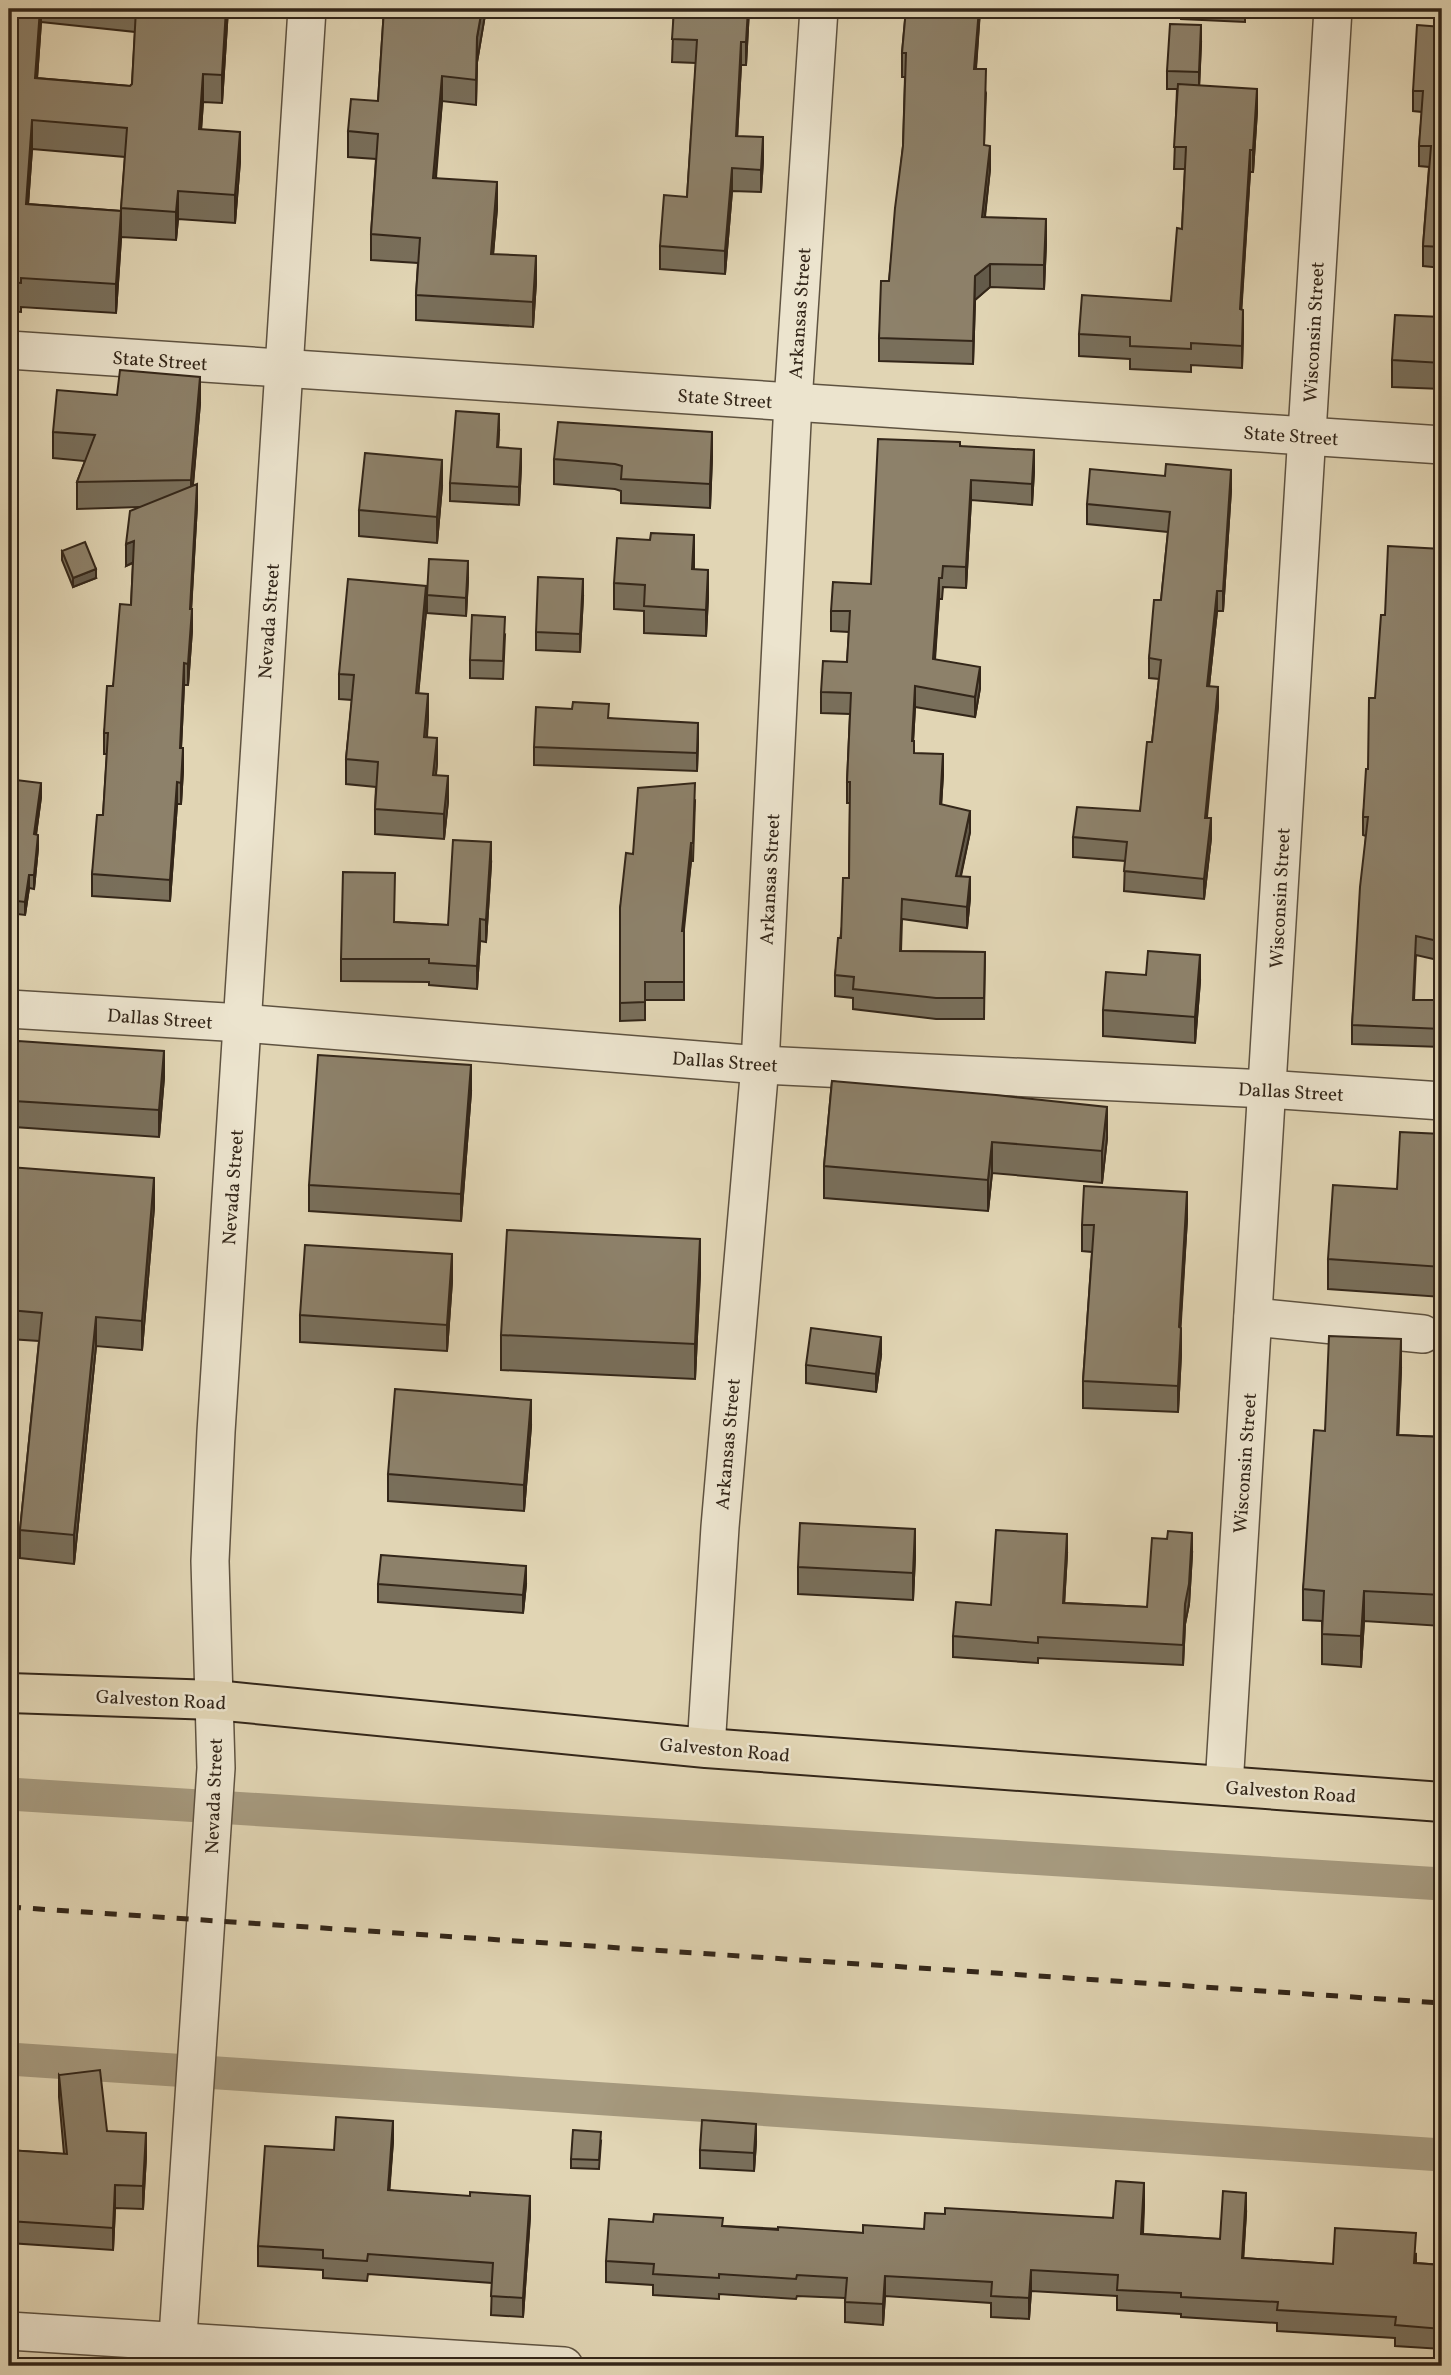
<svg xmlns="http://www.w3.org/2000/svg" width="1451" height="2375" viewBox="0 0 1451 2375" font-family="Vollkorn,serif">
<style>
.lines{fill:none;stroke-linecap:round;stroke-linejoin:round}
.canal{stroke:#a69a7f;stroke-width:33}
.minor-casing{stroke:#5e5240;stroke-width:40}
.major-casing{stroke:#332619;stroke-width:42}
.minor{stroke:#ece4ce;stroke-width:37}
.major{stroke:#e1d5b4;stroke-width:38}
.rail{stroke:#332619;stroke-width:5;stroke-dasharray:12 12;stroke-linecap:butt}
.wall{fill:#796f5b;stroke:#332619;stroke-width:2;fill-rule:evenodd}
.shaded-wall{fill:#635a4a;stroke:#332619;stroke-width:2}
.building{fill:#8d816a;stroke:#332619;stroke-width:2}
.labels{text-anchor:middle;stroke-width:5;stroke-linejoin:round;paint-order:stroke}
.street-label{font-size:19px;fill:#332619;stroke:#ece4ce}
</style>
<rect width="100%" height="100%" fill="#e1d5b4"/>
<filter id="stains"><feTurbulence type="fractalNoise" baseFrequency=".00286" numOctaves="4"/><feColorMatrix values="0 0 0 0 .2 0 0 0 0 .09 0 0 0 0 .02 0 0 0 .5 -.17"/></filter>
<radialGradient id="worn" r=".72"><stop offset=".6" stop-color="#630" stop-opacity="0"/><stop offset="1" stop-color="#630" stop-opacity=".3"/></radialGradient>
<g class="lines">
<g class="canal">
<path d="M9,1794l1433,90"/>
<path d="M9,2059l1433,96"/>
</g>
<g class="minor-casing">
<g id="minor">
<path d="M9,350l1433,95"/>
<path d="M9,1009l233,14 518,42 507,24 175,12"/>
<path d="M1253,1317l170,17"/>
<path d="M706,1748l14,-221 40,-462 33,-663 26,-393"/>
<path d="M1224,1786l109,-1777"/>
<path d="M9,2331l555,35"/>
<path d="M176,2366l40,-598 -6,-207 6,-129 91,-1423"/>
</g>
</g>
<g class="major-casing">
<path id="major" d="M9,1693l206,7 491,48 736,54"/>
</g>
<use href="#minor" class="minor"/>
<use href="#major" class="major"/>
<path class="rail" d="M9,1907l1433,96"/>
</g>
<g class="wall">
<path d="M9,9h219l-6,94 -19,-1 -2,28 39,31 -5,62 -57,-4 -2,21 -55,-3 -5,76 -95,-6v5l-12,-1zM41,22l94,10 -3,52 -2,2 -93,-8zM32,149l93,8 -4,54 -93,-7z"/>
<path d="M384,9h102l-9,53 -1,43 -34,-4 -6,77 61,30 -4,46 43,28 -3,45 -117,-7v-25l2,-32 -47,-3v-26l5,-75 -28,-2v-26l30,-30z"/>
<path d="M674,9h75l-3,56h-5l-4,71 26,24 -2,32 -29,-1 -7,83 -65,-5v-23l27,-49 9,-134 -24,-1z"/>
<path d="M906,9h111l-1,5 -36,-3 -4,58 10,24 -2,52 6,24 -5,48 61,26 -2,46 -54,-2 -15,13 -2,64 -94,-3v-23l10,-57 14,-135 2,-69h-3v-24z"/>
<path d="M1181,9h64v13l-64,-3z"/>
<path d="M1442,27v241l-19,-2v-20l6,-79 -10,-1v-20l3,-34 -9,-1v-20z"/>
<path d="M1201,43l-2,43 58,25 -4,61h-3l-9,138 2,22 -1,36 -51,-3v7l-61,-3v-10l-51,-3v-22l92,-33 11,-72 3,-60h-11l3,-80h-10v-18z"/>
<path d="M1442,317v72l-50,-2v-27z"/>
<path d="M200,403l-7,82 4,20 -6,104 1,21 -4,55h-4l-3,63 2,22 -2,34h-4l-7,97 -78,-5v-22l11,-59 4,-61h-3v-21l9,-47 18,-81 2,-42 -7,3 13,-59 -62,2v-27l8,-21 -32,-3v-26z"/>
<path d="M499,432l-1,15 23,20 -2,38 -69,-4v-18z"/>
<path d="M960,446l74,25 -2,34 -61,-5 -5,88 -23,-1 -1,12h-3l-4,61 45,28 -5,29 -60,-10 -2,34 1,12 29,21 -2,31 29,27 -9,44 9,22 -3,30 -65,-9 -1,32 84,1 -1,67h-48l-83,-10v-11l-18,-2v-21l14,-97 1,-75h-3v-21l3,-68 -29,-1v-21l26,-30 2,-30 -18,-1v-20l40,-27z"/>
<path d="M712,457l-2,51 -89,-5v-12l-6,-2 -61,-5v-25z"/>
<path d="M442,486l-5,57 -78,-7v-26z"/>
<path d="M1231,490l-8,121h-6l-8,75 9,20 -12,112 5,20 -7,61 -80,-8 1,-30 -52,-4v-20l67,-26 12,-69 7,-63 -10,-1v-20l12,-58 7,-68 -81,-8v-20z"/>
<path d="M1442,549v412l-26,-6 -2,45h28v47l-90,-3v-19l14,-189 -3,-1v-18l22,-202z"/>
<path d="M62,551l34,27 -23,9 -11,-27z"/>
<path d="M694,562v8l14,27 -2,39 -62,-3v-22l-30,-2v-26z"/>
<path d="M468,579l-2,37 -39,-3v-18z"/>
<path d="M583,597l-3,55 -44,-2v-18z"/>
<path d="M426,611l-8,82 10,26 -1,18 10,26 -1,12 12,26 -4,38 -69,-5v-25l1,-22 -30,-3v-25l6,-59 -13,-1v-25z"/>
<path d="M505,635l-2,44 -33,-1v-18z"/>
<path d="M609,718l89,23 -1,30 -163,-6v-18z"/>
<path d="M9,785l32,12 -5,38 2,13 -4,41 -5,-1 -4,27 -16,-2v-64l3,-26 -3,-1z"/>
<path d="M695,801l-2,60h-2l-8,70h1v69h-39v20l-25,1v-113l13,-54z"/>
<path d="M491,864l-5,78 -6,-1 -3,48 -48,-4v-3l-88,-1v-22l53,-37 54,3z"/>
<path d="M1200,981l-5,62 -92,-7v-26z"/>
<path d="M164,1077l-5,60 -145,-10v-26z"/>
<path d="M832,1081l275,57 -5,45 -110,-10 -4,38 -164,-13v-32z"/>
<path d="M471,1092l-10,129 -152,-10v-26z"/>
<path d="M1442,1134v163l-114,-8v-30l69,-70z"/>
<path d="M9,1167l145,40 -12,143 -46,-4 -22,218 -54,-6v-28l19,-189 -30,-2z"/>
<path d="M1187,1219l-7,109 1,26 -3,58 -95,-4v-27l9,-129 -10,-1v-26z"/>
<path d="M700,1273l-5,106 -194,-9v-35z"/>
<path d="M452,1281l-5,70 -147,-9v-27z"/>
<path d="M881,1355l-5,37 -70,-9v-18z"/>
<path d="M1401,1369l-3,66 44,2v189l-78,-5 -3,46 -39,-3v-43l-19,-1v-31l22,-158z"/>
<path d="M531,1426l-7,85 -136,-10v-27z"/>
<path d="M1067,1554l-3,49 83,4 45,-53 -3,50 -4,20 -2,41 -145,-7v5l-85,-6v-21l38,-31z"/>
<path d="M915,1556l-2,44 -115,-6v-27z"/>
<path d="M378,1584h148l-3,29 -145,-11z"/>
<path d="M59,2075l48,56 39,25 -3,53 -28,-1 -2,42 -104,-7v-93l55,4 -5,-57z"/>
<path d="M393,2141l-4,49 141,26 -7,101 -32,-2 1,-32 -124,-9 -1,7 -44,-3v-8l-65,-4v-20l76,-96z"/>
<path d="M601,2141l-2,28 -28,-1v-9z"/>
<path d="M756,2142l-2,29 -54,-3v-18z"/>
<path d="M1144,2204l-1,30 77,5 26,-26 -3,45 90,6 83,-10v9l26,2v84l-47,-3v-8l-118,-7v-8l-96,-6v-3l-64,-4v-14l-86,-5 -2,28 -38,-2v-14l-106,-7 -2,29 -38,-3v-24l-48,-2 -1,3 -77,-5v5l-66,-4v-10l-47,-3v-21l117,-35 140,7 61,-4 21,-15 168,4z"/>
</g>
<g class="shaded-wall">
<path d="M40,9h1v13l-6,85v-29z"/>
<path d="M226,9h2l-6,94v-28z"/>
<path d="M482,9h4l-9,53 -1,43 1,-68z"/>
<path d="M748,9h1l-3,56v-23z"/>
<path d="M979,9h1l-6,84v-24z"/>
<path d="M1201,25v18l-2,47v-18z"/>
<path d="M741,42v23l-5,93v-22z"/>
<path d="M203,74v28l-4,56v-29z"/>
<path d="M442,76v25l-9,102v-25z"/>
<path d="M1257,89v22l-4,61v-22z"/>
<path d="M32,120v29l-6,84v-29z"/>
<path d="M240,132v29l-5,62v-28z"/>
<path d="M763,137v23l-2,32v-22z"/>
<path d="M990,146v23l-8,71v-23z"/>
<path d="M1250,150v22l-10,160v-23z"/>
<path d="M732,168v23l-7,83v-23z"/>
<path d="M497,182v26l-6,71v-25z"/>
<path d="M178,191v28l-2,21v-28z"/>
<path d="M121,211v28l-5,74v-29z"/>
<path d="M1046,219v24l-2,46v-24z"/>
<path d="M536,256v26l-3,45v-25z"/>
<path d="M990,264v23l-15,13 -2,64 2,-88z"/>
<path d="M1243,310v22l-1,36v-22z"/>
<path d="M200,377v26l-9,103v-26z"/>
<path d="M499,414v18l-2,33v-18z"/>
<path d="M712,432v25l-2,51v-24z"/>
<path d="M521,449v18l-2,38v-18z"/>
<path d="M1034,450v21l-2,34v-21z"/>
<path d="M442,460v26l-5,57v-26z"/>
<path d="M1231,470v20l-8,121v-20z"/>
<path d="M971,480v20l-5,88v-21z"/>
<path d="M197,484v21l-7,125v-21z"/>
<path d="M694,535v27l-2,34v-27z"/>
<path d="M134,541v21l-8,4v-22z"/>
<path d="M468,561v18l-2,37v-18z"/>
<path d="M96,569v9l-23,9v-9z"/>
<path d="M708,570v27l-2,39v-26z"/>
<path d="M939,578v21l-6,81v-21z"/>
<path d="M583,579v18l-3,55v-18z"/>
<path d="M426,586v25l-10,107v-25z"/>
<path d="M1217,591v20l-10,94v-19z"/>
<path d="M192,609v21l-4,55v-21z"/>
<path d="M184,663v22l-4,84v-21z"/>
<path d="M980,667v21l-5,29v-20z"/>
<path d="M915,686v21l-3,54v-20z"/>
<path d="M1218,687v19l-13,131v-19z"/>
<path d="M428,694v25l-4,43v-25z"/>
<path d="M698,723v18l-1,30v-18z"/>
<path d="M437,738v25l-4,37v-25z"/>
<path d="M183,748v22l-2,34v-21z"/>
<path d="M943,754v20l-3,51v-21z"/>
<path d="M448,776v25l-4,38v-25z"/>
<path d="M177,782v22l-7,97v-21z"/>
<path d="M41,783v14l-7,51v-14z"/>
<path d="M970,811v21l-14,65v-21z"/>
<path d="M1211,818v20l-7,61v-20z"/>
<path d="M38,835v13l-4,41v-14z"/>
<path d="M491,842v22l-5,78v-22z"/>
<path d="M691,843v18l-9,88v-18z"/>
<path d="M29,875v13l-4,27v-13z"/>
<path d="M970,877v21l-3,30v-21z"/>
<path d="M480,919v22l-3,48v-23z"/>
<path d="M1200,955v26l-5,62v-26z"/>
<path d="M164,1051v26l-5,60v-27z"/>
<path d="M471,1065v27l-10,129v-27z"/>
<path d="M1107,1107v31l-5,45v-32z"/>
<path d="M992,1142v31l-4,38v-31z"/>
<path d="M154,1178v29l-12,143v-29z"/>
<path d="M1187,1192v27l-8,135v-27z"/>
<path d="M700,1239v34l-5,106v-35z"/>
<path d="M452,1254v27l-5,70v-26z"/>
<path d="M96,1317v29l-22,218v-29z"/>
<path d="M1181,1328v26l-3,58v-26z"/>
<path d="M881,1337v18l-5,37v-18z"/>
<path d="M1401,1339v30l-4,96v-30z"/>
<path d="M531,1400v26l-7,85v-26z"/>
<path d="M915,1529v27l-2,44v-27z"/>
<path d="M1192,1533v21l-3,50 -4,20 -2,41 2,-61z"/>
<path d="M1067,1534v20l-4,70v-21z"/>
<path d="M526,1566v18l-3,29v-18z"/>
<path d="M1364,1591v30l-3,46v-31z"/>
<path d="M393,2121v20l-5,69v-20z"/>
<path d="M756,2124v18l-2,29v-18z"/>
<path d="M146,2133v23l-3,53v-23z"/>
<path d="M1144,2183v21l-3,50v-20z"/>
<path d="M115,2185v23l-2,42v-22z"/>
<path d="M1246,2193v20l-4,66v-21z"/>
<path d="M530,2196v20l-7,101v-19z"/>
<path d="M1031,2270v21l-2,28v-21z"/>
<path d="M885,2276v20l-2,29v-21z"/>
</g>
<g class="building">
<path d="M9,9h31l-5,69 95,8 2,-2 4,-75h90l-4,66 -19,-1 -4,55 41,3 -5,63 -57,-4 -2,21 -55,-4 6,-80 -95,-8 -6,84 95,7 -5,73 -95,-6v5l-12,-1z"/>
<path d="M384,9h98l-5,28 -1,43 -34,-4 -9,102 64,4 -6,72 45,2 -3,46 -117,-7 4,-57 -49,-4 7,-100 -30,-3 3,-32 27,2z"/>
<path d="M674,9h74l-2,33h-5l-5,94 27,1 -2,33 -29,-2 -7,83 -65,-5 4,-51 23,2 10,-157 -25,-1z"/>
<path d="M906,9h73l-5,60h12l-2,76 6,1 -8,71 64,2 -2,46 -54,-1 -15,12 -2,65 -94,-3 2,-57h8l6,-73 8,-62 3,-93h-4z"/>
<path d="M1170,24l31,1 -2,47 -32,-1z"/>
<path d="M1417,25l25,2v220l-19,-1 8,-100h-12l4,-55h-10z"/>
<path d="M1178,84l79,5 -4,61h-3l-10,159 3,1 -1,36 -51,-3v6l-61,-3v-9l-51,-3 3,-39 89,6 6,-73 5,1 4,-82h-12z"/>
<path d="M1395,315l47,2v46l-50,-3z"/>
<path d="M120,370l80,7 -9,103 -114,2 18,-47 -42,-3 4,-42 60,5z"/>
<path d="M456,411l43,3 -2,33 24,2 -2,38 -69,-4z"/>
<path d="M558,422l154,10 -2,52 -89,-5 1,-13 -7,-2 -61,-5z"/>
<path d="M878,439l82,3v4l74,4 -2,34 -61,-4 -5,87 -23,-1 -1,12h-3l-6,81 47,8 -5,30 -60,-11 -3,55h2v12l29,1 -3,50 30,7 -14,65 14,1 -3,30 -65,-8 -2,52 85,1 -1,46h-48l-83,-9 1,-12 -19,-2 3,-37h3l2,-60h6l1,-96h-3l4,-89 -30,-1 2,-31 24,1 3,-51h-19l2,-29 38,2z"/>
<path d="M365,453l77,7 -5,57 -78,-7z"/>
<path d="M1166,464l65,6 -8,121h-6l-10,95 11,1 -13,131h6l-7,61 -80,-8 3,-29 -54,-5 4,-30 63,4 7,-69h5l9,-82 -12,-2 5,-58h7l9,-88 -83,-8 3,-35 75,7z"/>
<path d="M197,484l-7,125h2l-4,55 -4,-1 -4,85h3l-2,35 -4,-1 -7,98 -78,-6 5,-59h6l5,-82h-4l3,-47h6l7,-82 11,1 3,-64 -8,3 4,-33z"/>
<path d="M651,533l43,2 -2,34 16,1 -2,40 -62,-4 1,-21 -31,-2 3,-45 33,2z"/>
<path d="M85,542l11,27 -23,9 -11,-27z"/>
<path d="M1388,546l54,3v122l-1,22h1v249l-26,-6 -3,64h29v29l-90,-4 8,-138 8,-70h-5l3,-48h2l1,-71h6l6,-83h4z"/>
<path d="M429,559l39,2 -2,37 -39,-3z"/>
<path d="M538,577l45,2 -3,55 -44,-2z"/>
<path d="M348,579l78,7 -10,107 12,1 -4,43 13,1 -4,37 15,1 -4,38 -69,-5 3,-47 -32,-3 8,-84 -15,-1z"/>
<path d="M472,615l33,2 -2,44 -33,-1z"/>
<path d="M573,702l36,2 -1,14 90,5 -1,30 -163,-6 2,-40 36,2z"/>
<path d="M16,780l25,3 -7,51 4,1 -4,40h-5l-4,27 -16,-2v-51l4,-40h-4v-24h6z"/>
<path d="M695,783l-2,60h-2l-9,88h2v51h-39v20l-25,1v-95l6,-55 7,1 5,-66z"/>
<path d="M453,840l38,2 -5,78 -6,-1 -3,47 -48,-3v-4h-88l2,-87 52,1 -1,49 54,3z"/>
<path d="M1148,951l52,4 -5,62 -92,-7 3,-38 40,3z"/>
<path d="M18,1041l146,10 -5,59 -145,-9z"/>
<path d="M318,1055l153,10 -10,129 -152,-9z"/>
<path d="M832,1081l164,14 111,12 -5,44 -110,-9 -4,38 -164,-14z"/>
<path d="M1400,1132l42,2v133l-114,-8 5,-74 64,4z"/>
<path d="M9,1167l145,11 -12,143 -46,-4 -22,218 -54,-5 22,-217 -33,-3z"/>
<path d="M1084,1186l103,6 -8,135 2,1 -3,58 -95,-5 11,-156h-12z"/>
<path d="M507,1230l193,9 -5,105 -194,-9z"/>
<path d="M305,1245l147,9 -5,71 -147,-10z"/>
<path d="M811,1328l70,9 -5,37 -70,-9z"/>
<path d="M1329,1336l72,3 -4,96 45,2v158l-78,-4 -3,45 -39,-2 2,-43 -21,-2 11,-159 11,1z"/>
<path d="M395,1389l136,11 -7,85 -136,-11z"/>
<path d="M800,1523l115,6 -2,44 -115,-6z"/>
<path d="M996,1530l71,4 -4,69 84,4 5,-69 15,1 1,-8 24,2 -3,51 -4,20 -2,41 -145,-8v6l-85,-7 3,-34 35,3z"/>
<path d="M381,1555l145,11 -3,29 -145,-11z"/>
<path d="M100,2070l7,61 39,2 -3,53 -28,-1 -2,43 -104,-7v-71l58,4 -8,-79z"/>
<path d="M336,2117l57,4 -5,69 82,6v-4l60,4 -7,102 -32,-2 2,-33 -125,-9 -1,7 -44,-3v-8l-65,-4 7,-100 69,4z"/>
<path d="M702,2120l54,4 -2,29 -54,-3z"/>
<path d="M573,2130l28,2 -2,28 -28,-1z"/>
<path d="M1116,2181l28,2 -3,51 79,5 3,-48 23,2 -4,65 91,6 2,-36 81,5 -2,30 28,2v64l-47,-4 1,-8 -119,-7 1,-8 -97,-5v-4l-64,-3 1,-15 -87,-5 -2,28 -38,-2 1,-14 -107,-6 -2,28 -38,-2 2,-24 -50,-3 -1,4 -77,-5v4l-66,-4 1,-10 -48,-3 3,-42 44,3 1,-8 69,4 -1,8 56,4v-3l85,6v-8l61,4 1,-16 20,1v-6l168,10z"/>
</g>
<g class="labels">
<g class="street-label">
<text transform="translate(799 313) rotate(-86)" y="7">Arkansas Street</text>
<text transform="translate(1313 332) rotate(-87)" y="7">Wisconsin Street</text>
<text transform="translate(160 360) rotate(4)" y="7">State Street</text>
<text transform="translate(725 398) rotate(4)" y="7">State Street</text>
<text transform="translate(1291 435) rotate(4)" y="7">State Street</text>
<text transform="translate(268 621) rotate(-86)" y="7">Nevada Street</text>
<text transform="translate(769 879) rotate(-87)" y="7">Arkansas Street</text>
<text transform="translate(1279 898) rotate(-87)" y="7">Wisconsin Street</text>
<text transform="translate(160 1018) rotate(4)" y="7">Dallas Street</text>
<text transform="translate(725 1061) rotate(4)" y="7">Dallas Street</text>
<text transform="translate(1291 1091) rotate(3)" y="7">Dallas Street</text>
<text transform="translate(232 1187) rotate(-86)" y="7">Nevada Street</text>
<text transform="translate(727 1444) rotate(-85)" y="7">Arkansas Street</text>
<text transform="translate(1244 1463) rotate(-86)" y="7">Wisconsin Street</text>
<text transform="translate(161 1699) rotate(3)" y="7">Galveston Road</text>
<text transform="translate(725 1749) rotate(5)" y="7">Galveston Road</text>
<text transform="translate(1291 1791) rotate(4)" y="7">Galveston Road</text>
<text transform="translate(213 1796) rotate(-88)" y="7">Nevada Street</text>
</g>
</g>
<rect width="1451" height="2375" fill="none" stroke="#e1d5b4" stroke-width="35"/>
<rect x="10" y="10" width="1430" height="2354" fill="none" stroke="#332619" stroke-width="3.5"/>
<rect x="18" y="18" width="1416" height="2340" fill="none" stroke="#332619" stroke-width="2"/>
<rect width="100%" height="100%" filter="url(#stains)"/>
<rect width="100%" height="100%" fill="url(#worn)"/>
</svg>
